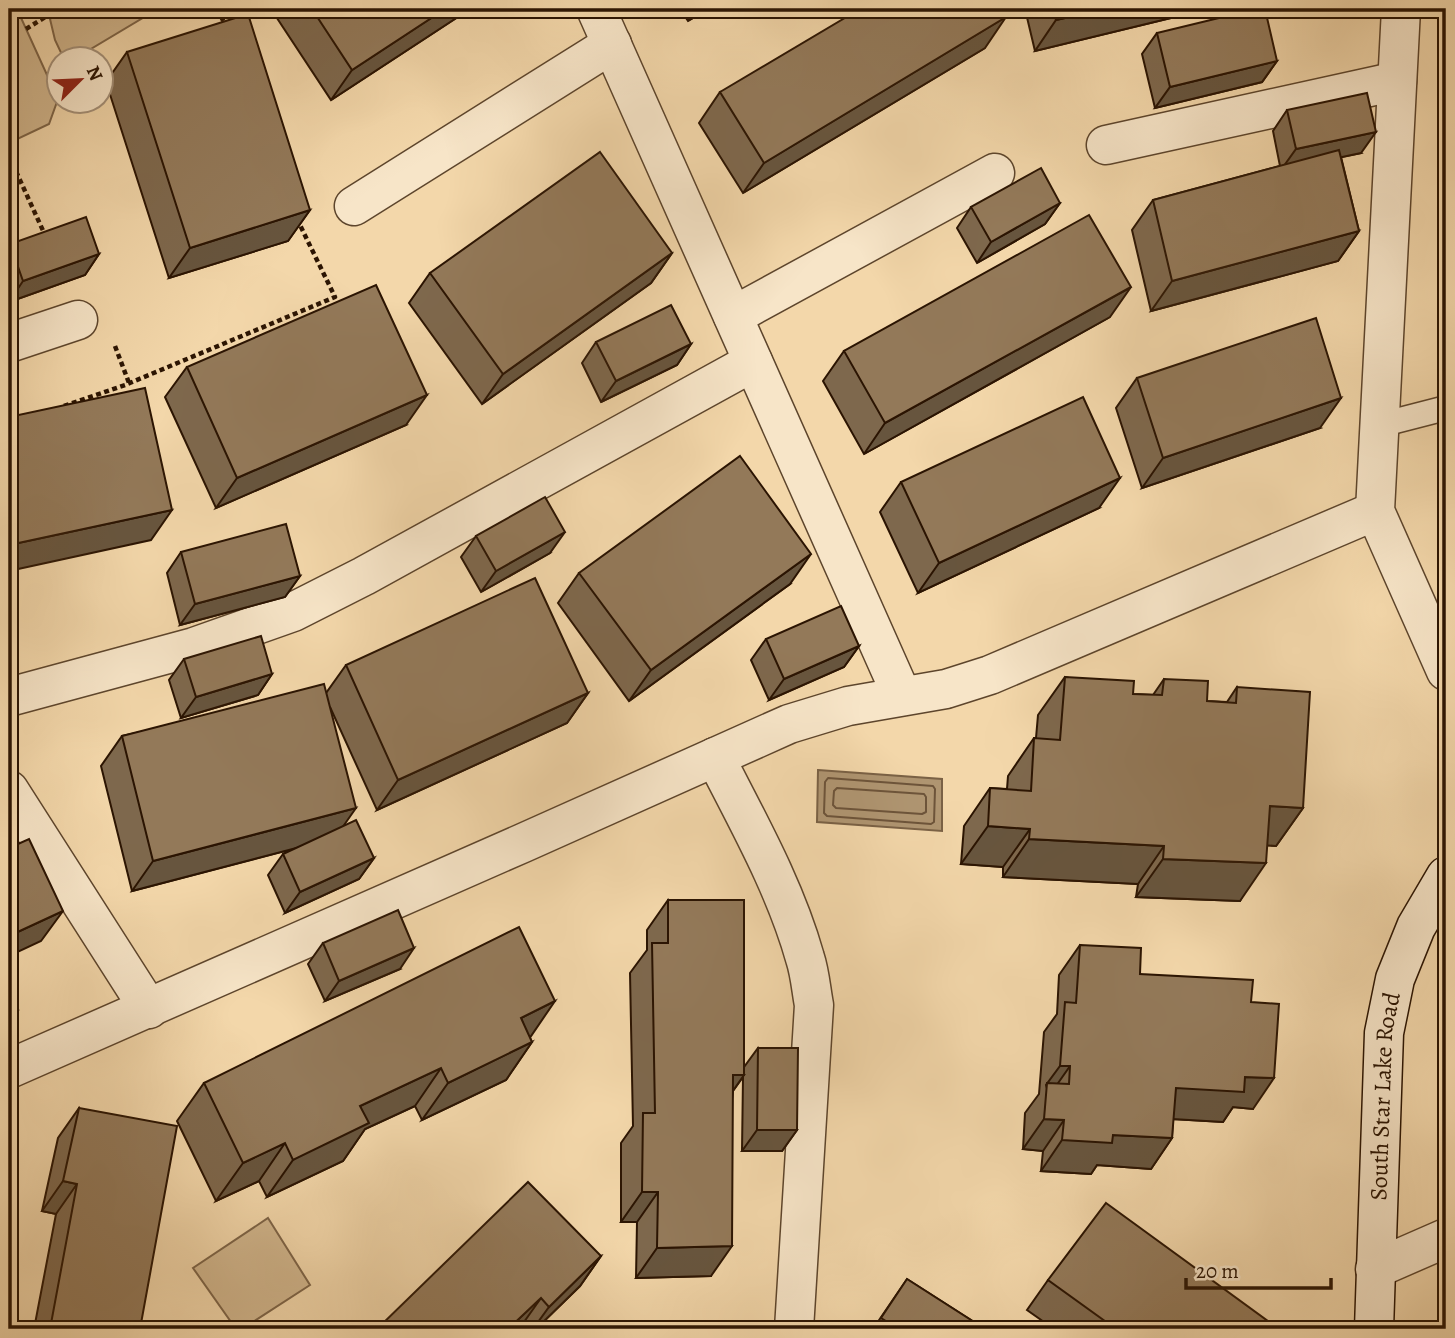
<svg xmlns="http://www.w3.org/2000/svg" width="1455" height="1338" viewBox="0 0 1455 1338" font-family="Alegreya,serif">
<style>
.green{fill:#d1b68d;stroke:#7e6548;stroke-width:2}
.water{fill:#af9571;stroke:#7a6145;stroke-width:2}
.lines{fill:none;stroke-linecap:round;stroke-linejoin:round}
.shore{stroke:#6d543a;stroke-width:2}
.lane-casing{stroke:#5d452c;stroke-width:27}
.street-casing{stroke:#5d452c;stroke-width:41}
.secondary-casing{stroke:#2b1402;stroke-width:41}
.path{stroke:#2b1402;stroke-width:4.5;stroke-dasharray:5 3.5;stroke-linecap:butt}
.lane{stroke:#f7e5c8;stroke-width:24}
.street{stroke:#f7e5c8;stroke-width:38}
.secondary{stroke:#f7e5c8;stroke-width:38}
.wall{fill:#7e684d;stroke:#2b1402;stroke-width:2}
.shaded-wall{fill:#67553e;stroke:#2b1402;stroke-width:2}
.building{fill:#937959;stroke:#2b1402;stroke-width:2}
.labels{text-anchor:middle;stroke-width:7;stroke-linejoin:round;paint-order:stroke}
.street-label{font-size:24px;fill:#2b1402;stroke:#f7e5c8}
</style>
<rect width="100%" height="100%" fill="#f3d7aa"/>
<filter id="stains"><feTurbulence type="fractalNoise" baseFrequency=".00286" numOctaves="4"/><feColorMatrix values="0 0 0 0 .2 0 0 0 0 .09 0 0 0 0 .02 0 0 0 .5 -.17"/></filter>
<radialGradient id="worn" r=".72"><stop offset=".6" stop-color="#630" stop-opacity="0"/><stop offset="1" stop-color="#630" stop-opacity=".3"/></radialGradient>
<g class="green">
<path d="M9,9h8l41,90 -9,25 -40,19z"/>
<path d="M67,9h88l1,1 -82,49h-10l-9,-19 -5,-21z"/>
<path d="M268,1218l42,67 -68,44h-6l-43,-61z"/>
</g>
<path class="water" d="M818,770l124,9v52l-125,-9z"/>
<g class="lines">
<g class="shore">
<path d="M828,778l105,8 2,3 -1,33 -3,2 -104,-8 -3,-3 1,-31z"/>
<path d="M837,788l87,6 2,3v15l-4,2 -86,-6 -3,-3 1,-14z"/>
</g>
<g class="lane-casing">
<path id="lane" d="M1380,425l66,-17"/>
</g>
<g class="street-casing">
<g id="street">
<path d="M596,9l306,687"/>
<path d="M1401,9l-26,502 71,160"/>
<path d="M1106,145l291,-64"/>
<path d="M354,206l258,-162"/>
<path d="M733,316l262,-143"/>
<path d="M9,343l69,-23"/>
<path d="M9,697l185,-50 99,-35 71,-36 389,-214"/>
<path d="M715,757c33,65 70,130 90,201 5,15 6,31 9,47l-20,324"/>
<path d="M9,790l140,219"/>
<path d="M9,1069l514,-226 266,-119 59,-18 98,-17 44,-14 385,-164"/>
<path d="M1375,1269l71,-31"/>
</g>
</g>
<g class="secondary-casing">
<g id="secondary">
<path id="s1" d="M1374,1329l10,-296 11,-54 21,-52 30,-51"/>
</g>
</g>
<g class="path">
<path d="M217,9l9,17"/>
<path d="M26,29l32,-20"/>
<path d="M9,156l36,79"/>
<path d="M115,346l14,37"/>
<path d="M64,406l61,-21 210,-88 -37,-76"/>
</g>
<use href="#lane" class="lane"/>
<use href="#street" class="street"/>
<use href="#secondary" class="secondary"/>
</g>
<g class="wall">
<path d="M271,9h199l-139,91z"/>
<path d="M680,9h28l-20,12z"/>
<path d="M1025,9h183l-173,42z"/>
<path d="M1157,33l120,28 -15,21 -107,26 -13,-54z"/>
<path d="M985,48l-242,145 -44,-70 21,-31z"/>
<path d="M127,52l183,158 -22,31 -119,37 -63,-196z"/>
<path d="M1287,110l74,43 -20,4 18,74 -21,30 -187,50 -19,-81 21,-30 127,-34 -7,-35z"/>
<path d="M1060,203l-15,21 -68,39 -20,-35 14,-21z"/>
<path d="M10,244l89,10 -14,21 -76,27v-57z"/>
<path d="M672,253l-21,30 -169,121 -73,-101 21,-30z"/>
<path d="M1110,317l-246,137 -41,-73 21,-30z"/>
<path d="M596,342l95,2 -14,21 -76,37 -19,-39z"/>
<path d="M187,367l219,58 -190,83 -51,-111z"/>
<path d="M1137,378l183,50 -178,60 -26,-80z"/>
<path d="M901,482l198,26 -181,85 -38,-81z"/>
<path d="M476,536l74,17 -69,39 -20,-35z"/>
<path d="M181,552l119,24 -15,21 -105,28 -13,-52z"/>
<path d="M579,573l211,11 -161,117 -71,-98z"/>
<path d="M766,639l93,7 -15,21 -75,33 -18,-40z"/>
<path d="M184,659l88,15 -14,21 -77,23 -12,-38z"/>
<path d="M346,665l242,28 -21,30 -190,87 -47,-103 14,118 30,33 -15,21 -74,34 -17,-38 15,-21 9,-5 -160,42 -31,-125 21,-30 204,-43z"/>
<path d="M1065,677l68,17 20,1 11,-16 43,22 20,1 10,-15 66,121 -27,38 -9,-1 -27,56 -104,-4 2,-13 -135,-7v-10l-42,-3 3,-38 26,-38 17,1 1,-13 26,-38h2l2,-23z"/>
<path d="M668,900l76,167 14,-19 39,82 -15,21h-40l1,-74 -10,14 -22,185 -75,2 1,-56h-16v-79l12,-17 -3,-153 17,-23v-20z"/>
<path d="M323,943l77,26 -75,32 -17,-37z"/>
<path d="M1080,945l60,29 111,28 2,107 -20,-2 -10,15 -50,-3 -1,19 -21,31 -54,-4 -6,9 -50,-3 2,-20 -20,-2 2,-36 14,-19 5,-62 13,-18 2,-39z"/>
<path d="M530,1038l2,4 -26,38 -84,40 -7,-14 -50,23 -22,32 -76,36 -8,-16 -43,20 -39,-80 27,-38z"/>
<path d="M79,1108l61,221h-106l22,-115 -14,-3 16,-73z"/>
<path d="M601,1256l-21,30 -44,43h-15l-1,-1 -143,1z"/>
<path d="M907,1279l78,50h-112z"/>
<path d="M1048,1280l231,49h-225l-27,-19z"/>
</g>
<g class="shaded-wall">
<path d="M445,9h25l-139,91 21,-30z"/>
<path d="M696,9h12l-20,12z"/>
<path d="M1105,9h103l-173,42 21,-31z"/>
<path d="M1006,17l-21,31 -242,145 21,-30z"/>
<path d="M1277,61l-15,21 -107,26 15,-21z"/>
<path d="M1376,132l-15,21 -80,17 15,-21z"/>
<path d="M1060,203l-15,21 -68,39 14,-21z"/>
<path d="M310,210l-22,31 -119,37 21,-30z"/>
<path d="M1359,231l-21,30 -187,50 21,-30z"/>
<path d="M672,253l-21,30 -169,121 21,-30z"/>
<path d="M99,254l-14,21 -76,27 14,-21z"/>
<path d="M1131,287l-21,30 -246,137 21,-31z"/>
<path d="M691,344l-14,21 -76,37 15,-21z"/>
<path d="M427,395l-21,30 -190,83 21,-30z"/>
<path d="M1341,398l-21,30 -178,60 21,-30z"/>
<path d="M1120,478l-21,30 -181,85 21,-30z"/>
<path d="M172,510l-21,30 -142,31v-26z"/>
<path d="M565,532l-15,21 -69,39 15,-21z"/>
<path d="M811,554l-21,30 -161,117 22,-31z"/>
<path d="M300,576l-15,21 -105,28 15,-21z"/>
<path d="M859,646l-15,21 -75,33 15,-21z"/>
<path d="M272,674l-14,21 -77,23 15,-21z"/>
<path d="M588,693l-21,30 -190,87 21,-30z"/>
<path d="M1270,806l33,2 -27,38 -32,-2z"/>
<path d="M356,808l-21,30 -203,53 21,-30z"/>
<path d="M988,826l42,3 -27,38 -42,-3z"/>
<path d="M1029,839l135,7 -26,38 -135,-7z"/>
<path d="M374,858l-15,21 -74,34 15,-21z"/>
<path d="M1163,859l103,4 -26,38 -104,-4z"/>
<path d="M63,911l-22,30 -32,15v-20z"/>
<path d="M414,948l-14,21 -75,32 14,-20z"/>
<path d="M555,1001l-26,38 -8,-21z"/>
<path d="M17,1012l-8,12v-8z"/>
<path d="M532,1042l-26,38 -84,40 26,-37z"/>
<path d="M1060,1066h10l-21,30 -3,-11z"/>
<path d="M441,1068l-26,38 -50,23 -22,32 -76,36 26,-37 67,-54z"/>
<path d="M733,1075h11l-21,30z"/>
<path d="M1245,1077l29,1 -21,31 -20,-2 -10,15 -68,-4 21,-30z"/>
<path d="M1044,1119l20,1 -21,31 -20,-2z"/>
<path d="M757,1130h40l-15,21h-40z"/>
<path d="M1113,1135l59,3 -21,31 -54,-4 -6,9 -50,-3 21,-31z"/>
<path d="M285,1143l-26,38 -43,20 27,-38z"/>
<path d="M63,1181l14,3 -21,30 -14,-3z"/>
<path d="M642,1192h16l-21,30h-16z"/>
<path d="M732,1246l-21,30 -75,2 21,-30z"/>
<path d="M601,1256l-21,30 -44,43h-3l16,-22z"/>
<path d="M541,1298l-22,31h-11z"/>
</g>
<g class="building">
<path d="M312,9h133l-93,61z"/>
<path d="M860,9h141l5,8 -242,146 -44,-71z"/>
<path d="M1053,9h52l-49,11z"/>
<path d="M1256,9h9l12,52 -107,26 -13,-54z"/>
<path d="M248,14l62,196 -120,38 -63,-196z"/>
<path d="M1367,93l9,39 -80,17 -9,-39z"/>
<path d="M1339,150l20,81 -187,50 -19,-81z"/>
<path d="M600,152l72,101 -169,121 -73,-101z"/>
<path d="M1041,168l19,35 -69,39 -20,-35z"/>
<path d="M1089,215l42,72 -246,136 -41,-72z"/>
<path d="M86,217l13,37 -76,27 -13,-37z"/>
<path d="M376,285l51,110 -190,83 -50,-111z"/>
<path d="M671,305l20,39 -75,37 -20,-39z"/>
<path d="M1316,318l25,80 -178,60 -26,-80z"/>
<path d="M145,388l27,122 -163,35v-128z"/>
<path d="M1083,397l37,81 -181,85 -38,-81z"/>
<path d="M740,456l71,98 -160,116 -72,-97z"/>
<path d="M545,497l20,35 -69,39 -20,-35z"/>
<path d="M286,524l14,52 -105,28 -14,-52z"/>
<path d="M535,578l53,115 -190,87 -52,-115z"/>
<path d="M841,606l18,40 -75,33 -18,-40z"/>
<path d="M261,636l11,38 -76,23 -12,-38z"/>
<path d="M1065,677l69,4 -1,13 29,1 2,-16 44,2 -1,20 29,2 1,-16 73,5 -7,116 -33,-2 -4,57 -103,-4 1,-13 -135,-7 1,-10 -42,-3 2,-38 41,3 3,-53 26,2z"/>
<path d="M324,684l32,124 -203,53 -31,-125z"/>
<path d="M356,820l18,38 -74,34 -17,-38z"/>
<path d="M29,839l34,72 -54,25v-88z"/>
<path d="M668,900h76v175h-11l-1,171 -75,2 1,-56h-16l1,-79h12l-3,-170h16z"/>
<path d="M398,910l16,38 -75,33 -16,-38z"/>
<path d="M519,927l36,74 -34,17 11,24 -84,41 -7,-15 -81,38 9,17 -76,37 -8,-17 -42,20 -39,-80z"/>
<path d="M1080,945l61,3 -1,26 113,6 -2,22 28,2 -5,74 -29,-1 -1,15 -68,-4 -4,50 -59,-3 -1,8 -50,-3 2,-20 -20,-1 3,-36 22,1 1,-18h-10l5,-64 11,1z"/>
<path d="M9,993l8,19 -8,4z"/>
<path d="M758,1048h40l-1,82h-40z"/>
<path d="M79,1108l98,18 -37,203h-90l27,-145 -14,-3z"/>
<path d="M528,1182l73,74 -52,51 -8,-9 -33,31h-131z"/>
<path d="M1106,1203l173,126h-163l-68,-49z"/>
<path d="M907,1279l78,50h-86l-18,-11z"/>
<path d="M619,1324l2,5h-15z"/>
</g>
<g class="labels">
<g class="street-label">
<text dy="8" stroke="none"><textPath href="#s1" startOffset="233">South Star Lake Road</textPath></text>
</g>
</g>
<rect width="1455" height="1338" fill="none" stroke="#f3d7aa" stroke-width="35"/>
<rect x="10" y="10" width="1434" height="1317" fill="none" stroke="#2b1402" stroke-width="3.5"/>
<rect x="18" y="18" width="1420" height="1303" fill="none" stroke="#2b1402" stroke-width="2"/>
<g transform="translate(80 80) rotate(66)"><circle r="33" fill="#f7e5c8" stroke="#a59179" stroke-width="2"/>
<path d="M0-5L12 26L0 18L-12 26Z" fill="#8f2418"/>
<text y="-10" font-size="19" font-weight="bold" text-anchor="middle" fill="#2b1402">N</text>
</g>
<path d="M1186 1278v10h145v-10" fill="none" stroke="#2b1402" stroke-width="3.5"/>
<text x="1196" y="1278" font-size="21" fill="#2b1402" stroke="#f7e5c8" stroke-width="5" paint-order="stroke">20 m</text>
<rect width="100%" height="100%" filter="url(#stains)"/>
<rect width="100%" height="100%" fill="url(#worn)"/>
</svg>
